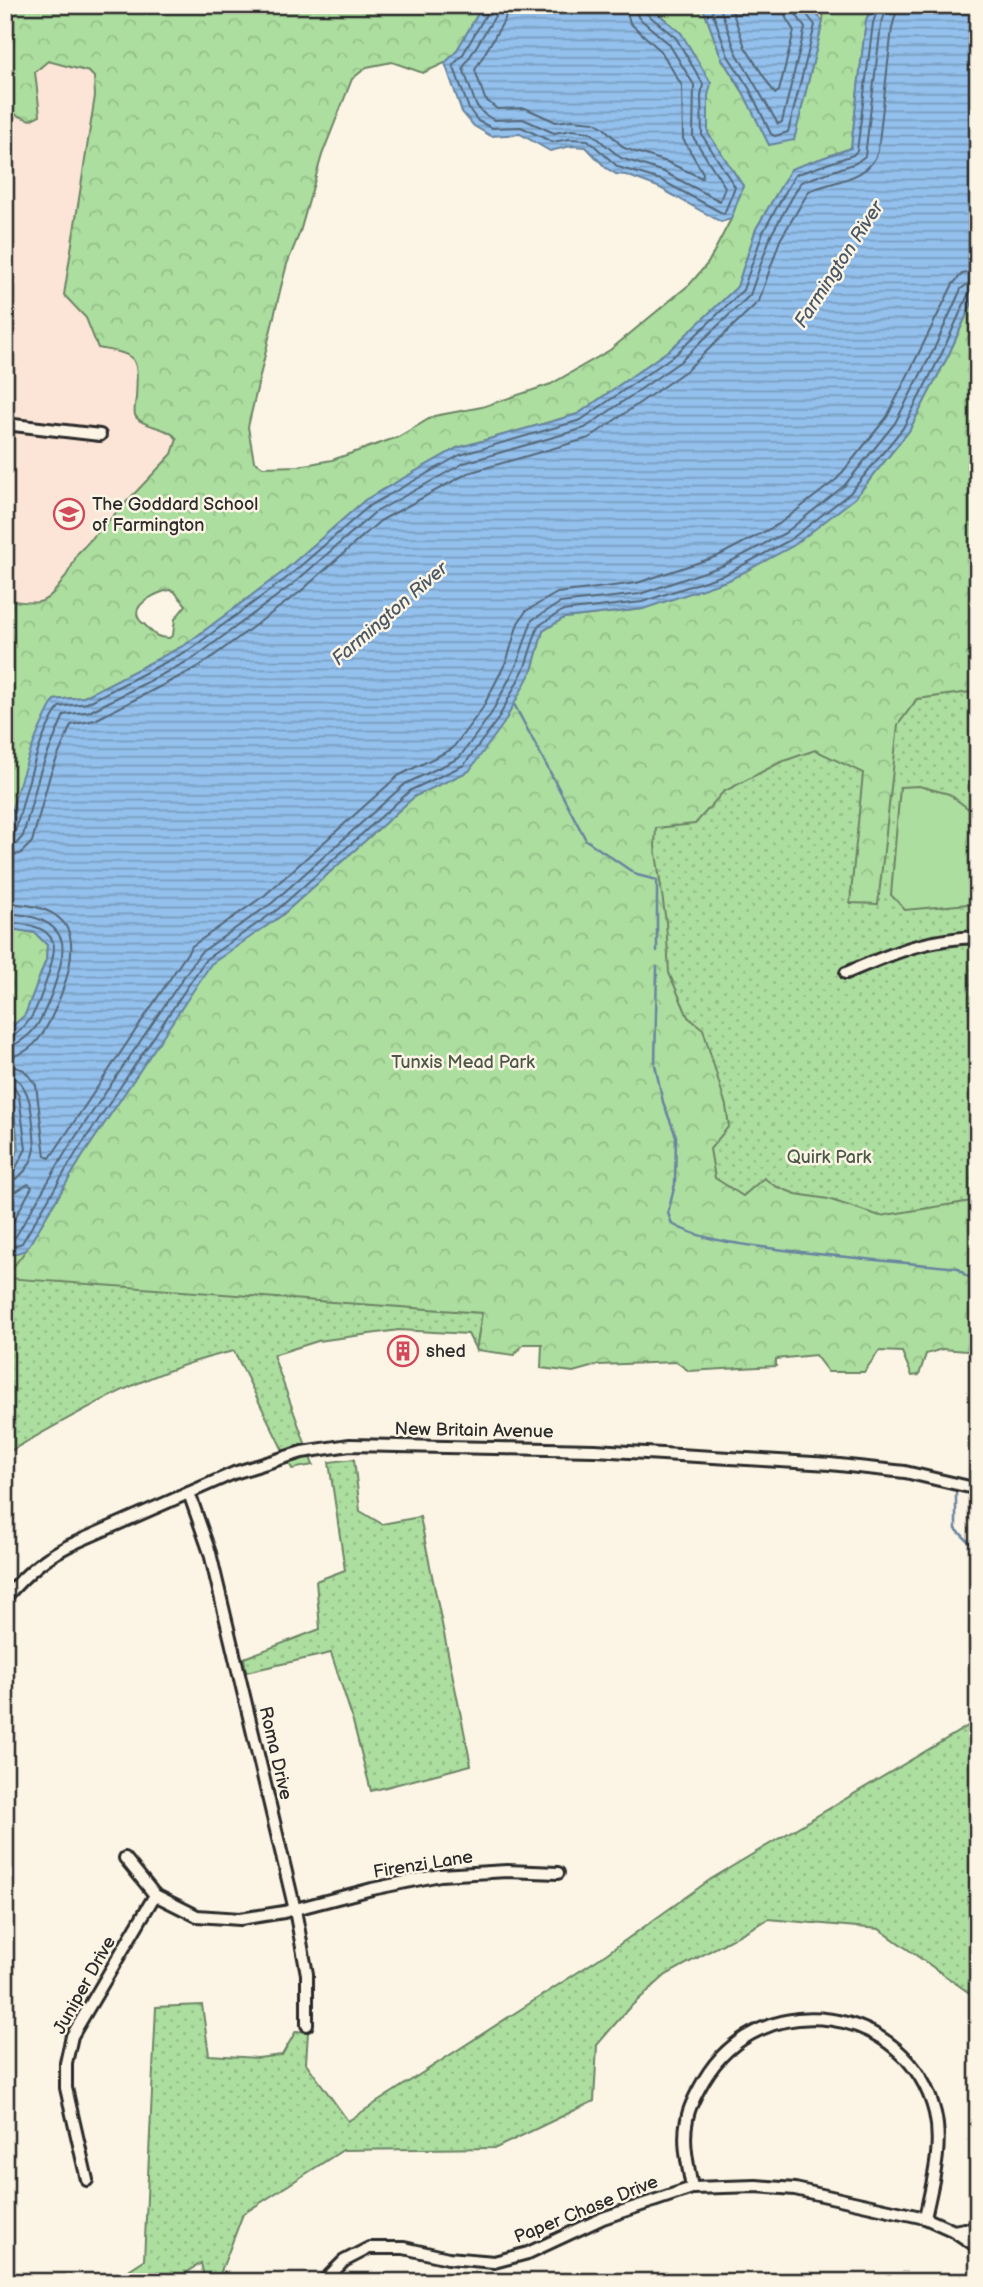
<svg xmlns="http://www.w3.org/2000/svg" width="983" height="2287" viewBox="0 0 983 2287" font-family="'Balsamiq Sans',sans-serif">
<style>
.built{fill:#fce5d7}
.green{fill:url(#green-dots);stroke:#6c8465;stroke-width:2}
.forest{fill:url(#forest-crowns);stroke:#6c8465;stroke-width:2;fill-rule:evenodd}
.pitch{fill:#acde9f;stroke:#6c8465;stroke-width:2}
.water{fill:url(#water-rules);stroke:#69849f;stroke-width:2}
.lines{fill:none;stroke-linecap:round;stroke-linejoin:round}
.shore{stroke:#556778;stroke-width:2}
.stream{stroke:#69849f;stroke-width:2.5}
.minor-casing{stroke:#2b2b2b;stroke-width:16}
.minor{stroke:#fcf5e5;stroke-width:10}
.labels{text-anchor:middle;stroke-width:5;stroke-linejoin:round;paint-order:stroke}
.poi-label{font-size:18px;fill:#2b2b2b;stroke:#fcf5e5;text-anchor:start}
.park-label{font-size:18px;fill:#4b5848;stroke:#fcf5e5}
.street-label{font-size:18px;fill:#2b2b2b;stroke:#fcf5e5}
.water-label{font-size:19px;font-style:italic;fill:#4a5865;stroke:#fcf5e5}
</style>
<defs>
<pattern id="green-dots" width="8" height="8" patternUnits="userSpaceOnUse" patternTransform="scale(1.75)"><rect width="8" height="8" fill="#acde9f"/><path d="M2 2h.1M6 6h.1" fill="none" stroke="#94bf89" stroke-width="1.8" stroke-linecap="round"/></pattern>
<pattern id="forest-crowns" width="20" height="18" patternUnits="userSpaceOnUse" patternTransform="scale(1.75)"><rect width="20" height="18" fill="#acde9f"/><path d="M2 6a3 3 0 1 1 6 0M12 15a3 3 0 1 1 6 0" fill="none" stroke="#94bf89"/></pattern>
<pattern id="water-rules" width="6" height="5" patternUnits="userSpaceOnUse" patternTransform="scale(1.75)"><rect width="6" height="5" fill="#93c0ec"/><path d="M0 2.5h6" fill="none" stroke="#789cbf"/></pattern>
</defs>
<rect width="100%" height="100%" fill="#fcf5e5"/>
<filter id="ink" filterUnits="userSpaceOnUse"><feTurbulence type="fractalNoise" baseFrequency=".0143" numOctaves="2"/><feDisplacementMap in="SourceGraphic" scale="14" xChannelSelector="R" yChannelSelector="G"/><feConvolveMatrix kernelMatrix="1 2 1 2 8 2 1 2 1" color-interpolation-filters="sRGB"/></filter>
<g filter="url(#ink)">
<path class="built" d="M48,61l41,11 5,5 1,19 -31,199 22,23 12,30 31,5 6,8 2,11 -2,42 5,7 33,11 4,7 -5,15 -95,100 -5,13 -24,31 -11,5 -32,-3v-489l25,9 8,-29 -3,-19z"/>
<g class="green">
<path d="M978,302v1046l-497,-24 -5,26 -8,-16 -69,-4 -81,11 -45,14 40,110 -21,4 -58,-118c-83,18 -156,61 -229,103v-176l5,-1 -1,-3h-4v-16l5,2 116,-186 67,-67 6,-14 4,-32 155,-106 22,-32 15,-17 45,-28z"/>
<path d="M354,1459l6,52 22,13 38,-7 51,248 -100,26 -20,-77 -20,-61 -85,19 -2,-14 76,-29 -4,-48 29,-11 -16,-108z"/>
<path d="M978,1720v279l-99,-70 -111,-10 -102,56 -38,34 -31,36 -3,56 -98,47 -153,2 -100,64 -26,68h-12l-4,-19 -28,19h-63l34,-22 12,-253 46,-2 7,50 49,3 24,-3 14,-24 12,1 -2,31 42,58 258,-167 105,-75z"/>
</g>
<g class="forest">
<path d="M5,5h478l-27,47 -11,11 -22,10 -31,-11 -25,5 -15,12 -30,76 -22,77 -13,32 -7,27 -32,136 6,34 9,6 36,-1 33,-6 66,-23 36,-21 48,-9 69,-23 59,-34 80,-66 18,-21 23,-44 12,-33 -35,-53v-37l-27,-63 -33,-28h54l20,54 21,33 51,47 29,-118 1,-16h49l-7,15 -15,128 -60,21 -35,60 -19,58 -65,61 -94,66 -121,34 -92,52 -82,72 -98,73 -101,52 -30,3 -49,143v-243c11,1 24,4 34,2 15,-3 33,-34 38,-48l95,-100 5,-15c-9,-13 -37,-12 -42,-24 -1,-5 0,-12 1,-17 2,-42 3,-43 -38,-50l-12,-30 -22,-23 31,-199 -1,-19 -5,-5 -41,-11 -13,11 5,43 -10,5 -25,-9zM169,590l5,1 12,14 -11,14 -2,16 -4,3c-12,0 -16,-4 -24,-13 -2,-2 -6,-4 -7,-8 -6,-14 22,-25 31,-27z"/>
<path d="M978,285v406l-61,8 -19,26 -20,179 -28,-1 13,-130 -48,-23 -34,12 -58,30 -28,32 -39,4 -1,18 11,76 3,51 19,44 15,12 23,77 3,20 -19,23 5,29 28,18 21,-18 11,8 21,8 32,5 52,17 98,-16v152l-36,-3 -16,5 -7,21 -7,1 -10,-24 -23,-1 -15,21h-36l-13,-17 -39,4v7l-87,5 -13,-9 -78,3 -25,7 -32,-4 1,-24h-18l-10,11 -38,-5 6,-37 -477,-35 21,-28 56,-93 129,-194 70,-47 134,-120 54,-25 63,-101 11,-39 21,-13 79,-9 212,-111 54,-67 39,-75 29,-64z"/>
<path d="M5,928l30,5 12,12 -1,15 -21,55 -20,18z"/>
<path d="M5,1087l7,10 7,53 -14,21z"/>
</g>
<path class="pitch" d="M919,786l30,8 29,22v87l-73,7 -14,-15 9,-108z"/>
<g class="water">
<path d="M483,5h165l33,28 30,50 -3,13v37l35,53 -12,33 -10,3 -63,-35 -32,-12 -10,-1 -10,-6 -20,-21 -15,-1 -21,5 -30,-17 -29,2 -17,-10 -12,-14 -17,-49 11,-11z"/>
<path d="M702,5h106l15,16 -29,119 -25,5 -26,-53 -21,-33z"/>
<path d="M873,5h105l-1,287 -29,64 -39,75 -54,67 -62,48 -64,34 -86,29 -79,9 -21,13 -11,39 -28,53 -35,48 -54,25 -134,120 -70,48 -129,193 -56,93 -21,7v-86l14,-22 -7,-52 -7,-10v-54l20,-18 21,-55 1,-15 -12,-12 -30,-5c0,-28 -4,-59 0,-86 7,-44 28,-104 49,-142l30,-3 101,-52 98,-73 82,-72 92,-52 121,-34 94,-66 65,-61 19,-58 35,-60 60,-21 15,-128z"/>
</g>
<g class="lines">
<g class="shore">
<path d="M488,5v6l-26,45 -9,9 16,44 9,12 14,7 29,-1 31,15 18,-3 18,1 30,27 43,13 63,34 11,-27 -33,-52 -1,-39 2,-12 -27,-46 -30,-25 -2,-8"/>
<path d="M497,5l-2,11 -32,52 13,37 8,9 10,6 29,-1 31,14 18,-3 18,2 31,26 43,14 56,29 5,-14 -32,-50 1,-52 -25,-41 -31,-27 -3,-12"/>
<path d="M508,5l-3,14 -30,51 10,29 12,10 28,-1 31,14 16,-2 22,2 9,5 21,21 43,14 35,16 1,-5 -20,-34 -1,-53 -21,-35 -31,-28 -5,-18"/>
<path d="M710,5l18,51 21,32 22,46 4,2 13,-4 27,-107 -11,-14 -1,-6"/>
<path d="M719,5l17,47 42,72 4,-2 23,-94 -9,-14 -2,-9"/>
<path d="M730,5l15,42 30,47 4,-3 15,-60 -8,-13 -2,-13"/>
<path d="M5,837h6l4,-5c12,-42 20,-88 44,-125l28,-4 102,-53 99,-73 81,-71 91,-51 121,-35 95,-66 67,-64 20,-58 32,-57 58,-20 4,-4 16,-128 6,-18"/>
<path d="M5,846l11,-2 7,-8 17,-64 24,-57 27,-4 103,-53 99,-74 81,-71 90,-50 121,-35 96,-67 69,-66 21,-60 30,-53 55,-19 9,-7 16,-131 7,-20"/>
<path d="M5,857l15,-3 12,-12 18,-67 21,-50 24,-5 105,-54 100,-74 80,-71 88,-48 121,-35 98,-68 72,-69 21,-61 29,-49c23,-10 61,-11 69,-40l14,-123 6,-23"/>
<path d="M5,903c66,2 78,31 57,89 -10,26 -23,64 -57,65"/>
<path d="M5,913c20,1 48,5 56,26 7,17 -13,67 -22,83 -6,11 -21,24 -34,25"/>
<path d="M5,922c16,2 41,2 48,20 5,11 -15,66 -23,77 -5,8 -16,18 -25,19"/>
<path d="M5,1064l19,6 12,15 9,71 5,2 142,-212 73,-51 133,-119 54,-27 30,-40 25,-49 11,-37 8,-12 31,-18 80,-10 81,-27 61,-32 58,-45 50,-62 66,-133 9,-10 16,-3"/>
<path d="M5,1075c29,2 28,52 30,74 -3,15 -14,32 -30,33"/>
<path d="M5,1084l8,2 6,10 7,53 -12,22 -9,2"/>
<path d="M5,1193l12,-2 11,-7 4,3 -22,40 -5,2"/>
<path d="M5,1240l11,-4 52,-88 132,-195 72,-50 133,-119 54,-26 32,-44 26,-50 15,-44 28,-17 80,-9 82,-28 63,-33 59,-47 51,-63 39,-74 27,-60 8,-6 9,-2"/>
<path d="M5,1249l17,-6 54,-90 130,-194 71,-49 134,-120 53,-25 34,-46 27,-52 13,-41 24,-15 80,-9 84,-28 64,-34 60,-47 53,-65 39,-75 26,-58 4,-4 6,-1"/>
</g>
<g class="stream">
<path d="M514,704l72,136 51,35 20,5v71"/>
<path d="M657,967l-2,98 8,37 13,34 -1,48 -7,29 4,11c31,17 69,20 104,25 61,8 122,13 182,19l7,7 13,8"/>
<path d="M956,1494v35l22,22"/>
<path d="M978,1624l-8,8c-1,14 -1,26 8,37"/>
</g>
<g class="minor-casing">
<g id="minor">
<path d="M5,424l95,11"/>
<path d="M846,973c50,-21 78,-34 132,-36"/>
<path d="M189,1493l21,60 85,357 12,64v51"/>
<path d="M5,1598c23,-27 42,-43 74,-57l155,-68 68,-21 48,-7 245,5 235,14 75,8 73,17"/>
<path d="M125,1858l30,37 42,21 43,3 44,-7 88,-23 68,-14 67,-4 51,2"/>
<path d="M87,2180l-21,-92v-25l6,-27 83,-141"/>
<path d="M692,2188c-4,-23 -10,-46 -5,-69 2,-13 10,-27 17,-39 56,-96 204,-76 231,33 8,35 -3,71 -10,105"/>
<path d="M954,2231l10,-2 14,2"/>
<path d="M323,2282l21,-21 25,-13h35l44,10 46,4 34,-9 75,-35 89,-30 64,-2 39,3 130,29 29,13 24,16"/>
</g>
</g>
<use href="#minor" class="minor"/>
</g>
</g>
<defs>
<g id="school-ring" transform="scale(1.575)"><circle r="9.5" fill="#fcf5e5" stroke="#d1495b" stroke-width="1.5"/><path d="M0-5L7-2L0 1L-7-2ZM-4 1L0 2.5L4 1V4Q0 6-4 4Z" fill="#d1495b"/></g>
<g id="building-ring" transform="scale(1.575)"><circle r="9.5" fill="#fcf5e5" stroke="#d1495b" stroke-width="1.5"/><path d="M-4-6H4V6H1V3H-1V6H-4ZM-2.5-4.3h1.7v1.8h-1.7ZM.8-4.3h1.7v1.8H.8ZM-2.5-1h1.7V.8h-1.7ZM.8-1h1.7V.8H.8Z" fill="#d1495b"/></g>
</defs>
<g fill-rule="evenodd">
<use href="#school-ring" x="69" y="514"/>
<use href="#building-ring" x="403" y="1351"/>
</g>
<g class="labels">
<g class="poi-label">
<text x="92" y="510">The Goddard School<tspan x="92" dy="21">of Farmington</tspan></text>
<text x="426" y="1357">shed</text>
</g>
<g class="park-label">
<text x="463" y="1068">Tunxis Mead Park</text>
<text x="829" y="1163">Quirk Park</text>
</g>
<g class="street-label">
<text transform="translate(474 1430) rotate(1)" y="6">New Britain Avenue</text>
<text transform="translate(276 1753) rotate(77)" y="6">Roma Drive</text>
<text transform="translate(423 1864) rotate(-9)" y="6">Firenzi Lane</text>
<text transform="translate(84 1985) rotate(-61)" y="6">Juniper Drive</text>
<text transform="translate(586 2209) rotate(-22)" y="6">Paper Chase Drive</text>
</g>
<g class="water-label">
<text transform="translate(838 264) rotate(-57)" y="7">Farmington River</text>
<text transform="translate(389 613) rotate(-41)" y="7">Farmington River</text>
</g>
</g>
<rect width="983" height="2287" fill="none" stroke="#fcf5e5" stroke-width="28"/>
<rect x="14" y="14" width="955" height="2259" fill="none" stroke="#2b2b2b" stroke-width="2.5" filter="url(#ink)"/>
</svg>
